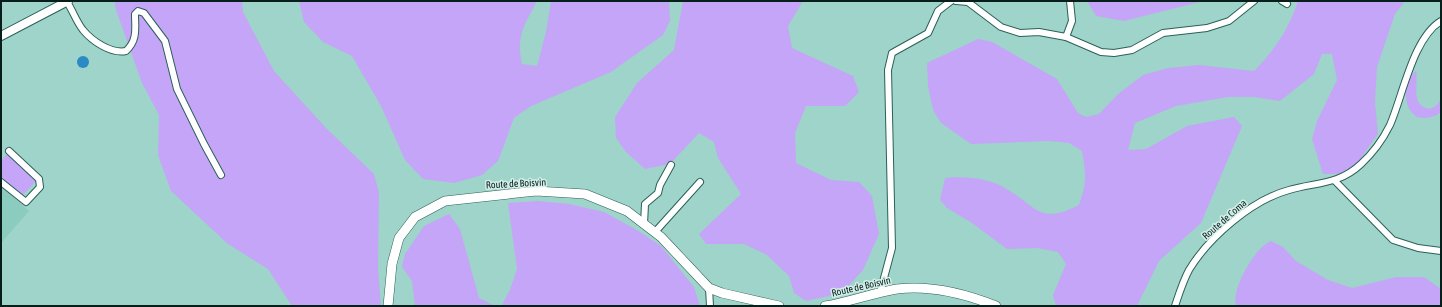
<svg xmlns="http://www.w3.org/2000/svg" width="1442" height="307" viewBox="0 0 1442 307" font-family="'Asap Condensed',sans-serif">
<style>
.built{fill:#8bccbf}
.green{fill:#c5a5f7}
.water{fill:#2b89c3}
.lines{fill:none;stroke-linecap:round;stroke-linejoin:round}
.minor-casing{stroke:#2c6058;stroke-width:8}
.tertiary-casing{stroke:#2c6058;stroke-width:10}
.secondary-casing{stroke:#2c6058;stroke-width:10}
.minor{stroke:#fff;stroke-width:6}
.tertiary{stroke:#fff;stroke-width:8}
.secondary{stroke:#fff;stroke-width:9}
.labels{text-anchor:middle;stroke-width:3;stroke-linejoin:round;paint-order:stroke}
.street-label{font-size:10px;fill:#081e1a;stroke:#d4efe9}
</style>
<rect width="100%" height="100%" fill="#9ed4c9"/>
<path class="built" d="M1,186l28,25 -28,32z"/>
<g class="green">
<path d="M115,1h127l1,11 31,59 52,57 48,46 5,19 -1,75 3,38h-89l-24,-37 -40,-25 -57,-53 -13,-36 1,-40 -17,-32 -27,-76z"/>
<path d="M299,1h238c-13,25 -21,34 -15,63l15,2 9,-34 5,-31h118l1,20 -7,14 -52,37 -80,34 -17,12 -16,43 -16,14 -28,8 -31,-4 -18,-19 -24,-54 -29,-50 -29,-14 -19,-20z"/>
<path d="M683,1h120l-15,25 4,22 61,28 6,16 -14,14h-39l-11,27 1,30 35,17 28,2 13,14 7,38 -16,36 -21,23 -36,8 -12,-8 -5,-17 -22,-21 -23,-11h-38l-7,-10 42,-40 -23,-36 -4,-16 -15,-9 -29,31 -25,5 -19,-17 -10,-14 -1,-21 22,-34 37,-33z"/>
<path d="M1087,1h117l-80,20 -28,-5z"/>
<path d="M1298,1h105v3l-8,10 -18,53 -2,36 3,31 -22,31 -18,9h-15l-11,-35 5,-18 20,-41 -5,-26h-10l-8,20 -34,27 -25,-4h-27l-52,9 -41,17 -7,27 18,-1 41,-23 47,-9 8,9 -41,97 -42,38 -22,45h-81l-3,-11 13,-31 -8,-12 -21,-4 -30,1 -35,-26 -25,-15 -7,-8 5,-22c19,-2 44,0 60,10 33,18 32,38 74,17 8,-22 7,-31 3,-54l-13,-8 -20,-2 -78,3 -30,-21 -8,-13 -5,-24 -1,-23 51,-24 14,3 65,37 21,34 8,4 13,-3 19,-20 25,-19 25,-7 31,-3 55,6c20,-20 35,-42 44,-70z"/>
<path d="M1416,71c3,14 -6,34 13,38l7,-3 5,-7v13c-7,6 -16,7 -24,5 -15,-9 -14,-36 -1,-46z"/>
<path d="M8,153l29,27 -15,16 -21,-19v-16z"/>
<path d="M538,201l31,3 35,8 33,18 24,16 33,41 6,19h-285l-3,-25 -10,-14 3,-13 19,-28 25,-12 11,15 19,69 14,7h9l8,-15 7,-21 -9,-66z"/>
<path d="M1271,241l12,6 13,14 32,19 24,8 44,-11h28l17,12v17h-205c-5,-17 19,-59 35,-65z"/>
</g>
<circle class="water" cx="83" cy="62" r="6"/>
<g class="lines">
<g class="minor-casing">
<g id="minor">
<path d="M956,1l12,1 33,25 19,6 19,-1 27,5 35,15 13,1 18,-3 31,-17 44,-5 22,-7 25,-20"/>
<path d="M1282,1l5,3"/>
<path d="M67,2c6,9 9,19 16,28 9,11 28,24 43,21 12,-11 9,-23 9,-37l3,-3 6,2 21,28 12,48 27,55 17,31"/>
<path d="M1066,37l6,-16 -2,-20"/>
<path d="M1335,181l58,59 25,8 23,3"/>
<path d="M1,182l25,20 14,-15 -1,-8 -30,-28"/>
<path d="M644,224l1,-20 13,-11 2,-8 11,-20"/>
<path d="M655,232l45,-50"/>
<path d="M709,288l1,18"/>
<path d="M880,293l12,-45 -4,-178 4,-17 36,-20 10,-22 13,-10"/>
<path d="M1175,306c4,-12 8,-25 14,-36 20,-33 63,-70 100,-80 27,-8 50,-5 72,-26 12,-11 22,-25 29,-39 13,-30 23,-87 51,-104"/>
</g>
</g>
<g class="tertiary-casing">
<path id="tertiary" d="M1,36l67,-35"/>
</g>
<g class="secondary-casing">
<g id="secondary">
<path d="M388,306l4,-42 7,-26 16,-21 30,-16 91,-10 49,3 42,17 34,26 48,51 13,5 57,13"/>
<path d="M825,306c24,-4 48,-13 72,-17 33,-4 69,5 99,17"/>
</g>
</g>
<use href="#minor" class="minor"/>
<use href="#tertiary" class="tertiary"/>
<use href="#secondary" class="secondary"/>
</g>
<g class="labels">
<g class="street-label">
<text transform="translate(516 183) rotate(-3)" y="4">Route de Boisvin</text>
<text transform="translate(1224 219) rotate(-41)" y="4">Route de Coma</text>
<text transform="translate(861 286) rotate(-13)" y="4">Route de Boisvin</text>
</g>
</g>
<rect width="1442" height="307" fill="none" stroke="#081e1a" stroke-width="4"/>
</svg>
